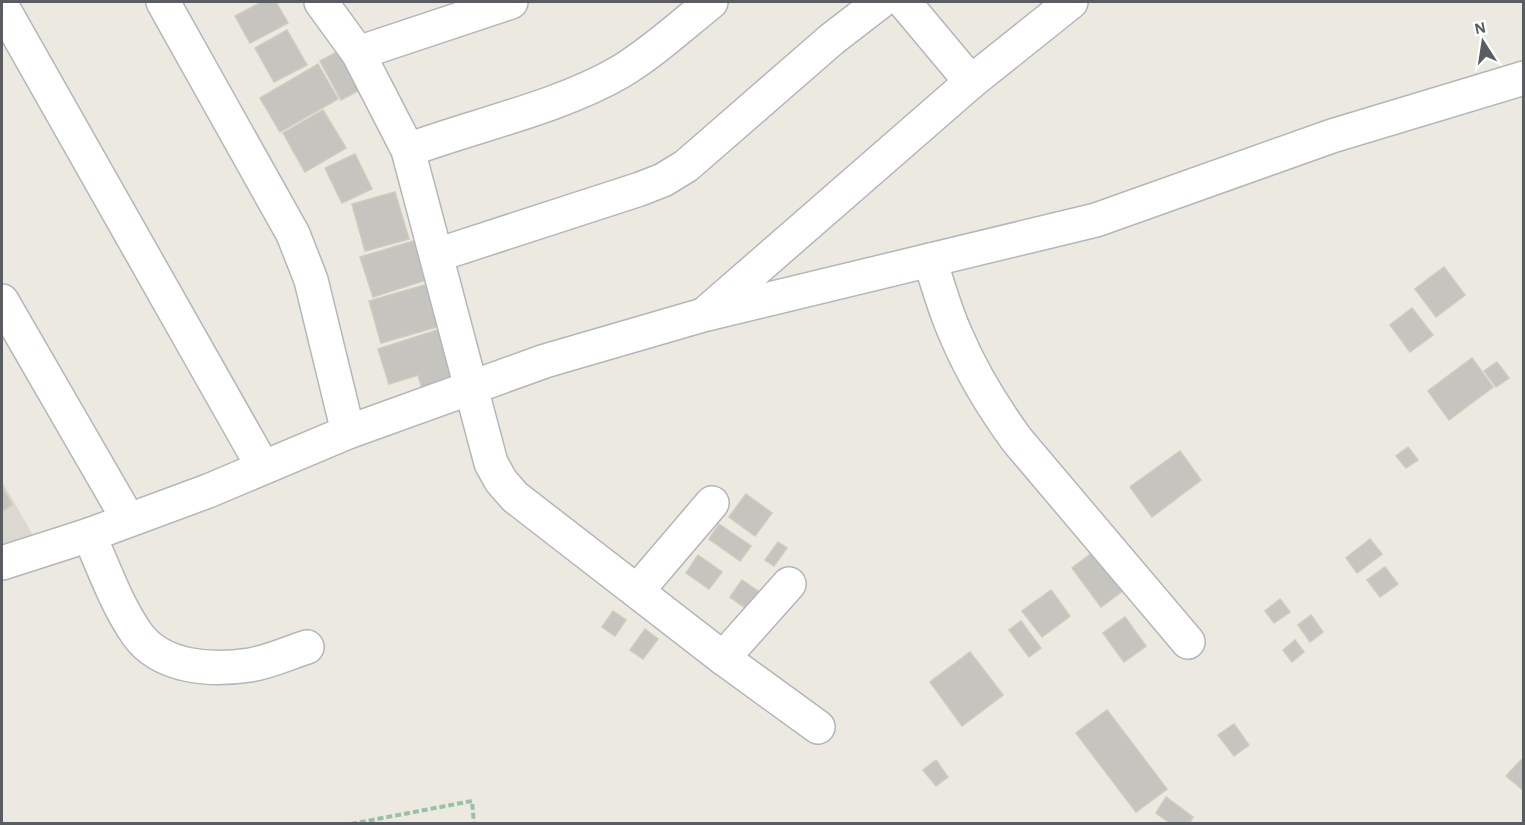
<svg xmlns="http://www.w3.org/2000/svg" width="1525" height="825" viewBox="0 0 1525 825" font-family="'Alegreya Sans',sans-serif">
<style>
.education{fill:#dad8cf}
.building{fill:#c6c4be;stroke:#cfcabf;stroke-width:1.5}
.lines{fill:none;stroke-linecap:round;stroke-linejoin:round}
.minor-casing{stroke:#b3b6ba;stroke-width:36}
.path{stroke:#99c1a6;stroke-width:4;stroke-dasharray:6 3;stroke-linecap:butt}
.minor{stroke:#fff;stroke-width:33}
</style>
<rect width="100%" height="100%" fill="#ebe9e0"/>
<path class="education" d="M2,481l33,58 -33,8z"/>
<g class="building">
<path d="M262,2h14l12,21 -38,20 -15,-27z"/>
<path d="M287,30l20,35 -33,17 -19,-34z"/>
<path d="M348,46l21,39 -28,15 -21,-39z"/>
<path d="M318,64l20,35 -58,33 -20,-34z"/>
<path d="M323,110l23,38 -41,24 -22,-39z"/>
<path d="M355,154l17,35 -30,14 -17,-35z"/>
<path d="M395,192l14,47 -44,12 -13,-47z"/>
<path d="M417,240l12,39 -56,18 -13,-40z"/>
<path d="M1444,267l21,28 -29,22 -21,-28z"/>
<path d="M435,282l12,42 -66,19 -12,-42z"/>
<path d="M1412,308l21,27 -23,17 -20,-27z"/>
<path d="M450,326l16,52 -43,14 -5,-17 -29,9 -11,-35z"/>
<path d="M1472,358l21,29 -44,33 -21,-29z"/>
<path d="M1497,362l12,16 -13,9 -12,-16z"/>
<path d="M1408,447l10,13 -12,8 -10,-12z"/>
<path d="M1180,451l21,29 -49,37 -22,-30z"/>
<path d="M2,487l10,18 -10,6z"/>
<path d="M746,494l26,19 -17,23 -26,-19z"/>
<path d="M719,524l32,22 -11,15 -31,-22z"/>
<path d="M1370,539l12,15 -25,19 -11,-15z"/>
<path d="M778,542l9,6 -13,18 -9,-6z"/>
<path d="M1099,548l30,38 -28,21 -29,-39z"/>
<path d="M698,555l24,17 -13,17 -23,-16z"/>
<path d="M1385,567l13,17 -18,13 -13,-17z"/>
<path d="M742,580l19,13 -13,17 -18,-13z"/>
<path d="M1051,590l19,26 -28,21 -20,-26z"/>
<path d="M1280,599l10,13 -16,11 -9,-12z"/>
<path d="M613,611l13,9 -11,16 -13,-9z"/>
<path d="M1311,615l12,17 -13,10 -12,-17z"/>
<path d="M1125,617l21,29 -22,16 -21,-29z"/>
<path d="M1021,621l20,27 -12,9 -20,-27z"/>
<path d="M645,629l13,10 -15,20 -13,-9z"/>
<path d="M1295,640l9,12 -12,10 -9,-12z"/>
<path d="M970,652l33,43 -41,31 -32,-44z"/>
<path d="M1107,710l60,79 -31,23 -60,-79z"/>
<path d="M1234,724l15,21 -15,11 -16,-21z"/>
<path d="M1523,758h1v33l-18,-15z"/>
<path d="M936,760l12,17 -12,9 -13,-16z"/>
<path d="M1166,797l27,20 -4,7h-18l-15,-11z"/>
</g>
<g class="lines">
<g class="minor-casing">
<g id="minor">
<path d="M163,2l130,232 18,46 37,152"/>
<path d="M321,2l37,51 50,97 83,313 10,18 14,16 208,161 95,69"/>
<path d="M904,2l67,80"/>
<path d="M3,8l260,459"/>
<path d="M358,53l153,-51"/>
<path d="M408,150c67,-25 150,-42 212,-78 33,-20 61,-46 91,-70"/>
<path d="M437,255l203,-66 23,-9 23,-14 146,-127 48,-37"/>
<path d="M930,260c8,25 15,51 26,75 16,38 37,72 61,105l171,202"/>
<path d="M2,301l126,218"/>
<path d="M707,312l264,-230 100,-80"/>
<path d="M89,535c15,33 27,69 48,99 24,34 74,37 113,31 19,-3 38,-12 57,-18"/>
<path d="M2,563l87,-28 119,-44 140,-59 197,-71 158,-46 393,-95 236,-84 192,-58"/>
<path d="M637,591l75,-88"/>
<path d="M723,658l66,-74"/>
</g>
</g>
<path class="path" d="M351,824l121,-23 2,23"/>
<use href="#minor" class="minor"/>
</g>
<rect width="1525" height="825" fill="none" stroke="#595c60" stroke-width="6"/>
<g transform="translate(1483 42) rotate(348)" stroke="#ffffff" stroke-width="4.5" paint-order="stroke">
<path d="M0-4.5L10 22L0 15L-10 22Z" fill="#595c60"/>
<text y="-9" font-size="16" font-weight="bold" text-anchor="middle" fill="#595c60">N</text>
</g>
</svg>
